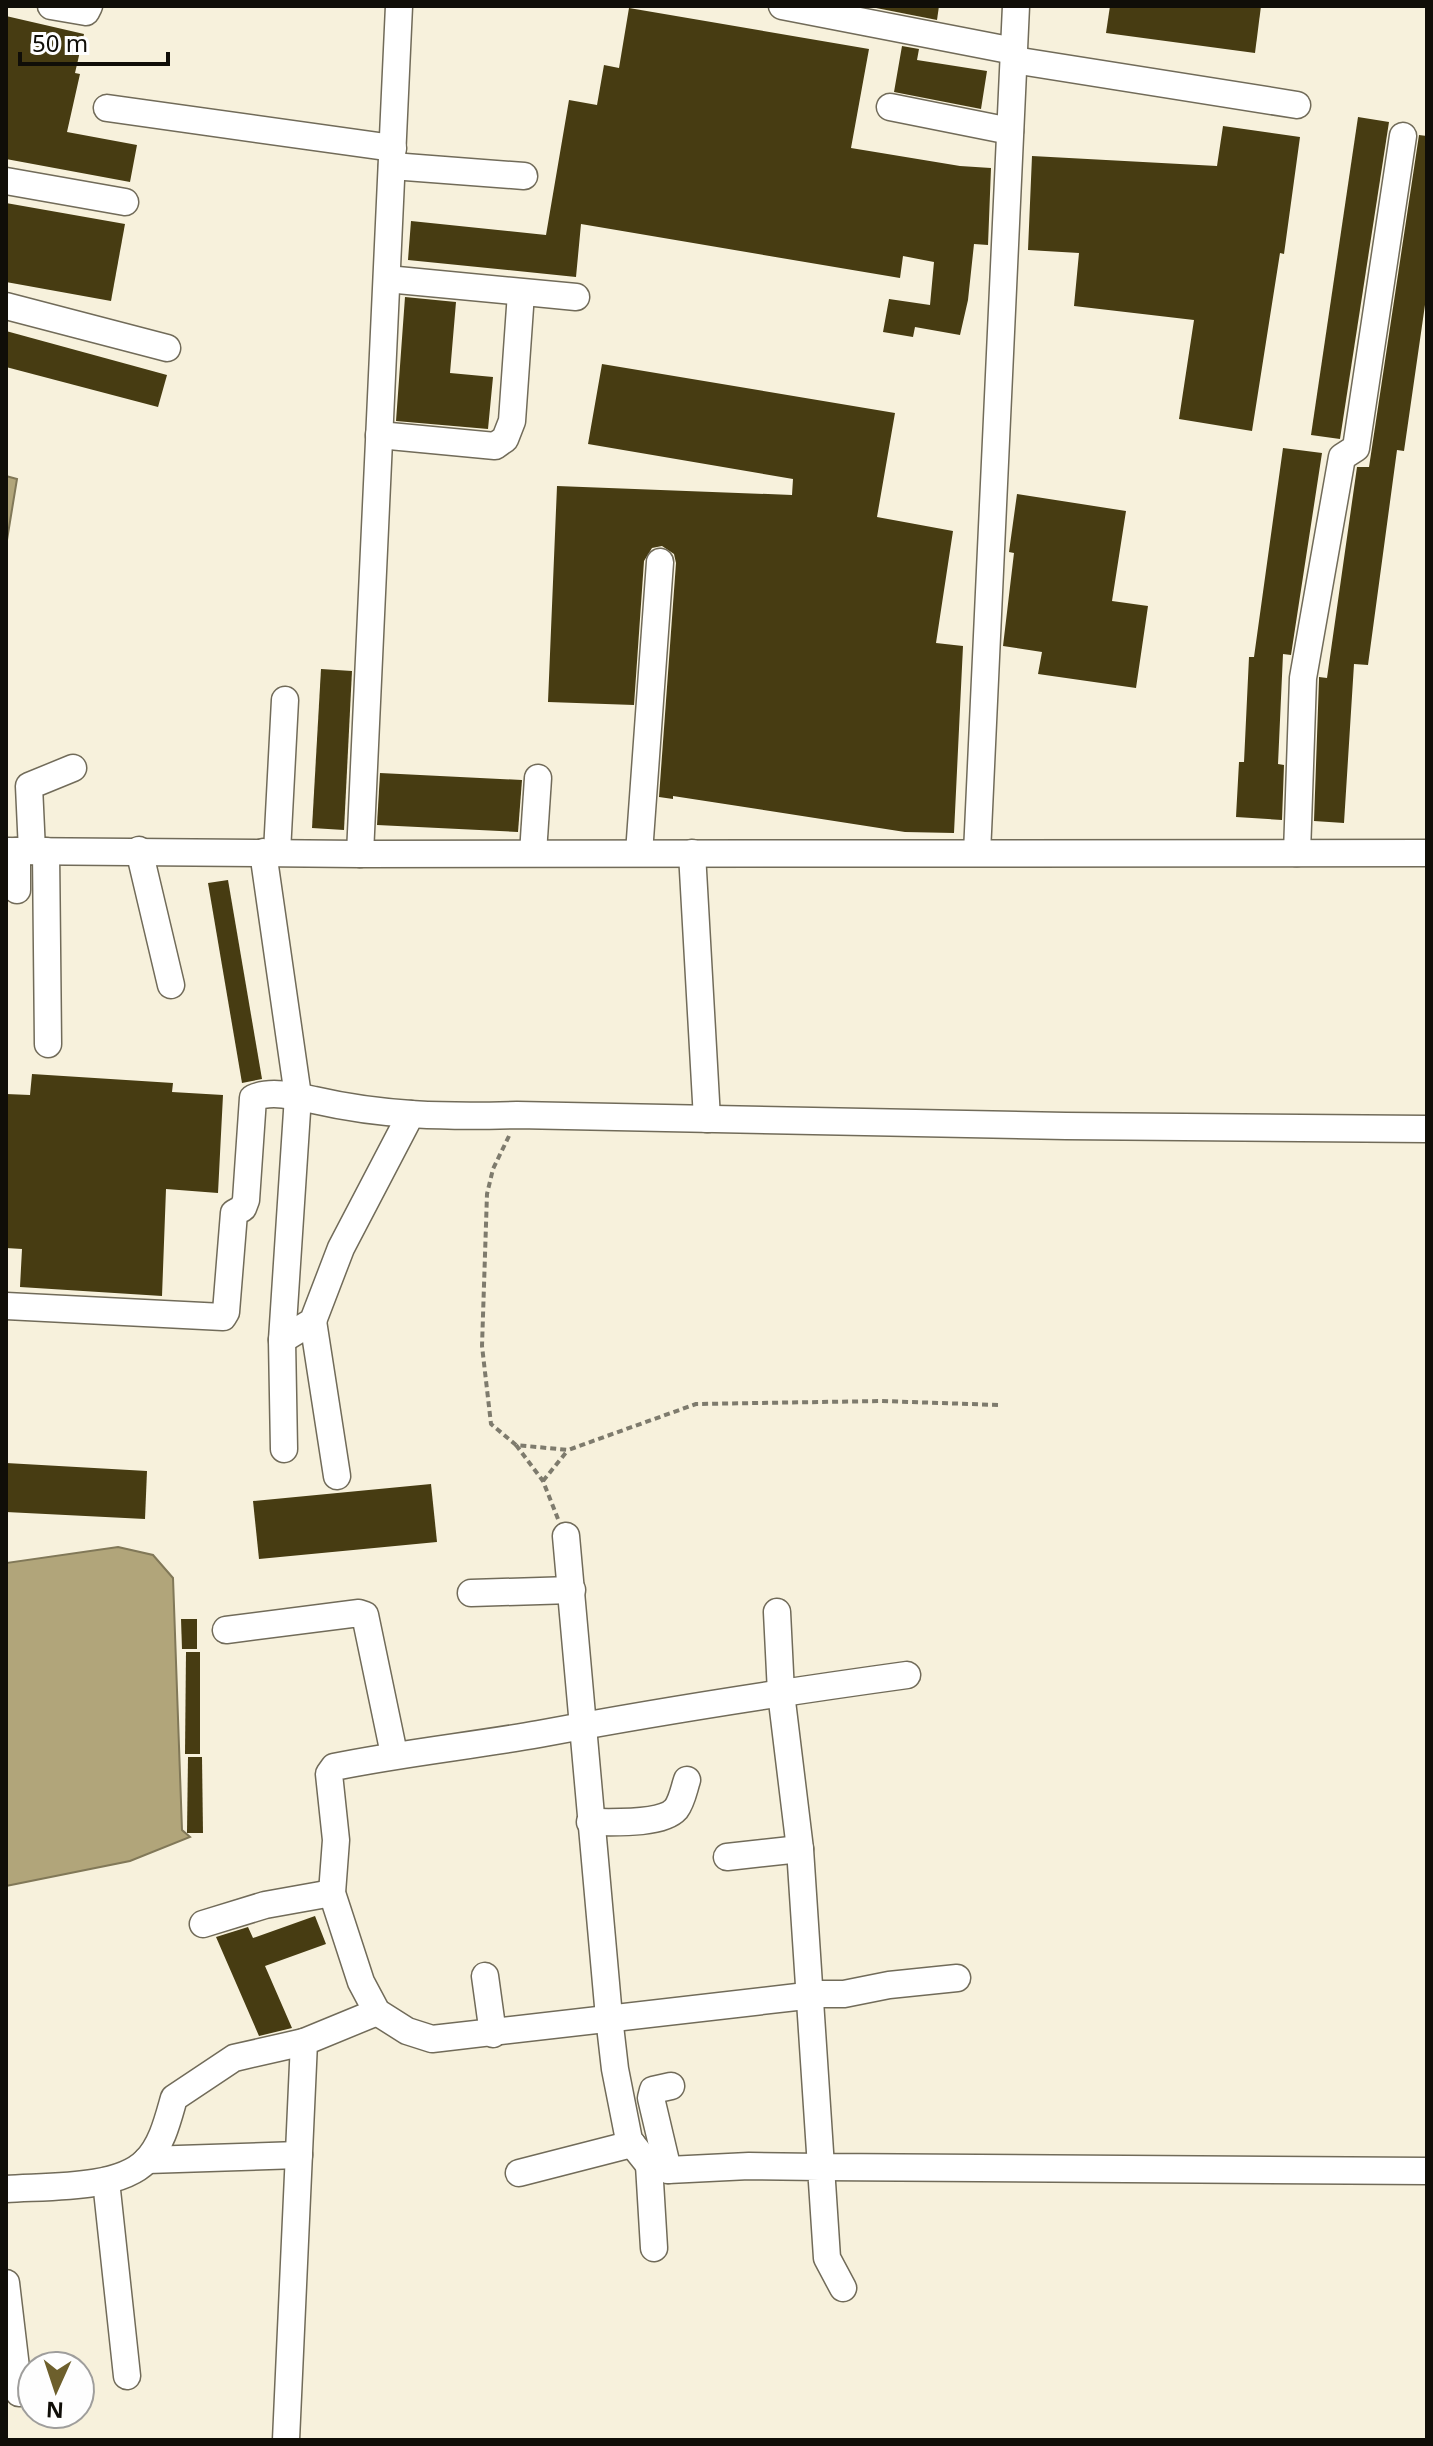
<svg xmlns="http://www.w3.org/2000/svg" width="1433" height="2446" viewBox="0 0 1433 2446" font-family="'Noto Sans',sans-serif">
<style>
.water{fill:#b1a57a;stroke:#817858;stroke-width:2}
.building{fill:#473c12}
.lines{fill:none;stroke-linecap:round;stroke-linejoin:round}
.minor-casing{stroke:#716b59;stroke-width:29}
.path{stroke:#7e7b6d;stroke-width:4;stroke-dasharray:6 4;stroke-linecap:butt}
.minor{stroke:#fff;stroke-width:26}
</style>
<rect width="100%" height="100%" fill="#f7f1dc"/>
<g class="water">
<path d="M6,476l11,3 -11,67z"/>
<path d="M118,1547l35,8 20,23 9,252 8,7 -60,24 -124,25v-323z"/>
</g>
<g class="building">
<path d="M866,6h73l-2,14z"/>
<path d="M1110,6h151l-6,47 -149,-20z"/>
<path d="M629,8l240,41 -18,99 109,18 31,2 -3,77 -14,-1 -6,56 -8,35 -45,-8 -2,10 -30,-5 6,-33 41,6 4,-43 -31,-6 -3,22 -319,-54 -5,53 -168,-17 3,-39 135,14 23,-135 28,5 7,-40 15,3z"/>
<path d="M6,16l78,18 -9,39 5,1 -13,58 70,13 -7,37 -124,-23z"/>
<path d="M902,46l17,3 -2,11 70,11 -6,38 -87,-17z"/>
<path d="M1358,117l31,5 -49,317 -29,-4z"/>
<path d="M1223,126l77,11 -16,117 -4,-1 -28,178 -73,-12 15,-99 -120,-14 5,-53 -51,-3 4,-94 185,10z"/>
<path d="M1419,135l8,1v155l-23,160 -7,-1 -29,215 -14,-1 -10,159 -30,-2 5,-141v-3l8,1 30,-211h12z"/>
<path d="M6,203l119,21 -14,77 -105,-19z"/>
<path d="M405,297l51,5 -6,71 43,4 -5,52 -92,-8z"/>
<path d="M6,331l161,44 -9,32 -152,-40z"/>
<path d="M602,364l293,49 -18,104 76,14 -17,112 27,3 -9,187 -49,-1 -232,-36v3l-14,-2 17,-234 -2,-9 -12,-8 -10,2 -8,13 -10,144 -86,-3 9,-216 235,9 1,-16 -205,-35z"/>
<path d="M1283,448l39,5 -31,202 -8,-1 -5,110 6,1 -2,55 -46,-3 3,-55h5l5,-105h5z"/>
<path d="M1017,494l109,17 -14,90 36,5 -12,82 -98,-14 4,-22 -39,-6 11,-93 -5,-1z"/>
<path d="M321,669l31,2 -8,159 -32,-2z"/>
<path d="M380,773l142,7 -4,52 -141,-7z"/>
<path d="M228,880l34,199 -20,4 -34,-200z"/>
<path d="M32,1074l141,9 -1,9 51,3 -5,98 -52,-4 -4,107 -142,-9 2,-38 -16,-1v-154l24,1z"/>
<path d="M6,1463l141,8 -2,48 -139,-7z"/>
<path d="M431,1484l6,58 -178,17 -6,-58z"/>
<path d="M181,1619h16v30h-15z"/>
<path d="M186,1652h14v102h-15z"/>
<path d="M188,1757h14l1,76h-16z"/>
<path d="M315,1916l11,28 -61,22 27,62 -33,8 -43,-99 32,-10 5,11z"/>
</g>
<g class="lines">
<g class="minor-casing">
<g id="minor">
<path d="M51,6l35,6 3,-6"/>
<path d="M782,6l232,45"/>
<path d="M1014,60l283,45"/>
<path d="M890,107l120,24"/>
<path d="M107,108l286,40"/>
<path d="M392,166l132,10"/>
<path d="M6,181l119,21"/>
<path d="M387,279l189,18"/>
<path d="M6,306l161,42"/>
<path d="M379,435l116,11 10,-7 7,-18 9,-128"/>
<path d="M139,850l32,135"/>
<path d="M6,851l354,3 1067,-1"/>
<path d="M17,851v39"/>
<path d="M32,851l-3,-65 44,-18"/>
<path d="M46,851l2,193"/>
<path d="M263,852l35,244 -16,244 2,109"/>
<path d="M277,852l8,-152"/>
<path d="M533,853l5,-75"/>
<path d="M639,853l21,-291"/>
<path d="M692,853l15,266"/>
<path d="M977,853l39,-847"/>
<path d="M1297,853l6,-175 39,-221 14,-9 47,-312"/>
<path d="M360,854l39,-848"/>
<path d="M6,1306l217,11 3,-5 8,-99 9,-5 3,-8 7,-102c17,-8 43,-2 61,2 69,16 132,17 203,15l549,11 361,3"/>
<path d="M313,1321l24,155"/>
<path d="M282,1340l31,-19 28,-73 70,-134"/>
<path d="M566,1536l43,481 6,52 14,71 20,25 19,5 81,-4 72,1 6,91 16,30"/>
<path d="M471,1593l101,-3"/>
<path d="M777,1612l4,81 19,156 21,318 606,4"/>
<path d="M226,1630l133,-17 6,2 29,139"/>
<path d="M907,1675c-123,17 -246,36 -368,59 -68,12 -137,19 -205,33l-5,7 7,66 -4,53 29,89 16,30 30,19 25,8 391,-45h21l45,-9 68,-7"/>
<path d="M590,1822c21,0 72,3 86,-13 6,-8 8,-20 11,-29"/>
<path d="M727,1857l73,-8"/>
<path d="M203,1924l62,-19 67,-12"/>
<path d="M485,1976l8,58"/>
<path d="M147,2160l152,-5"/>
<path d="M649,2165l5,83"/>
<path d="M668,2170l-17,-72 2,-8 18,-4"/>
<path d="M519,2173l113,-29"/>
<path d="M106,2181l21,195"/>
<path d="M6,2189c39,-3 112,1 140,-28 16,-16 22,-42 28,-63l60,-40 70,-16"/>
<path d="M6,2283l13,110"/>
<path d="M286,2440l18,-398 73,-30"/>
</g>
</g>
<g class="path">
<path d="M509,1136l-16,33 -6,25 -5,152 9,78 25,21 52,5 128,-46 186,-3 116,4"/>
<path d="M516,1445l27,36 15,38"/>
<path d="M543,1481l25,-31"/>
</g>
<use href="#minor" class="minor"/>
</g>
<rect width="1433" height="2446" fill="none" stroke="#100e08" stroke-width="16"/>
<g transform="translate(56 2390) rotate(183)"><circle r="38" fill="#fefefe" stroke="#9f9e9c" stroke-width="2"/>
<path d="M0-6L14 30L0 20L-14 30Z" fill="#6d5f2c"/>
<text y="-12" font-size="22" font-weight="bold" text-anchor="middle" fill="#100e08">N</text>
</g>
<path d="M20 52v12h148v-12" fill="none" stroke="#100e08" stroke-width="4"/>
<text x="32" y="52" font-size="24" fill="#100e08" stroke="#fefefe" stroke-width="6" paint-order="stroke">50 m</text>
</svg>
